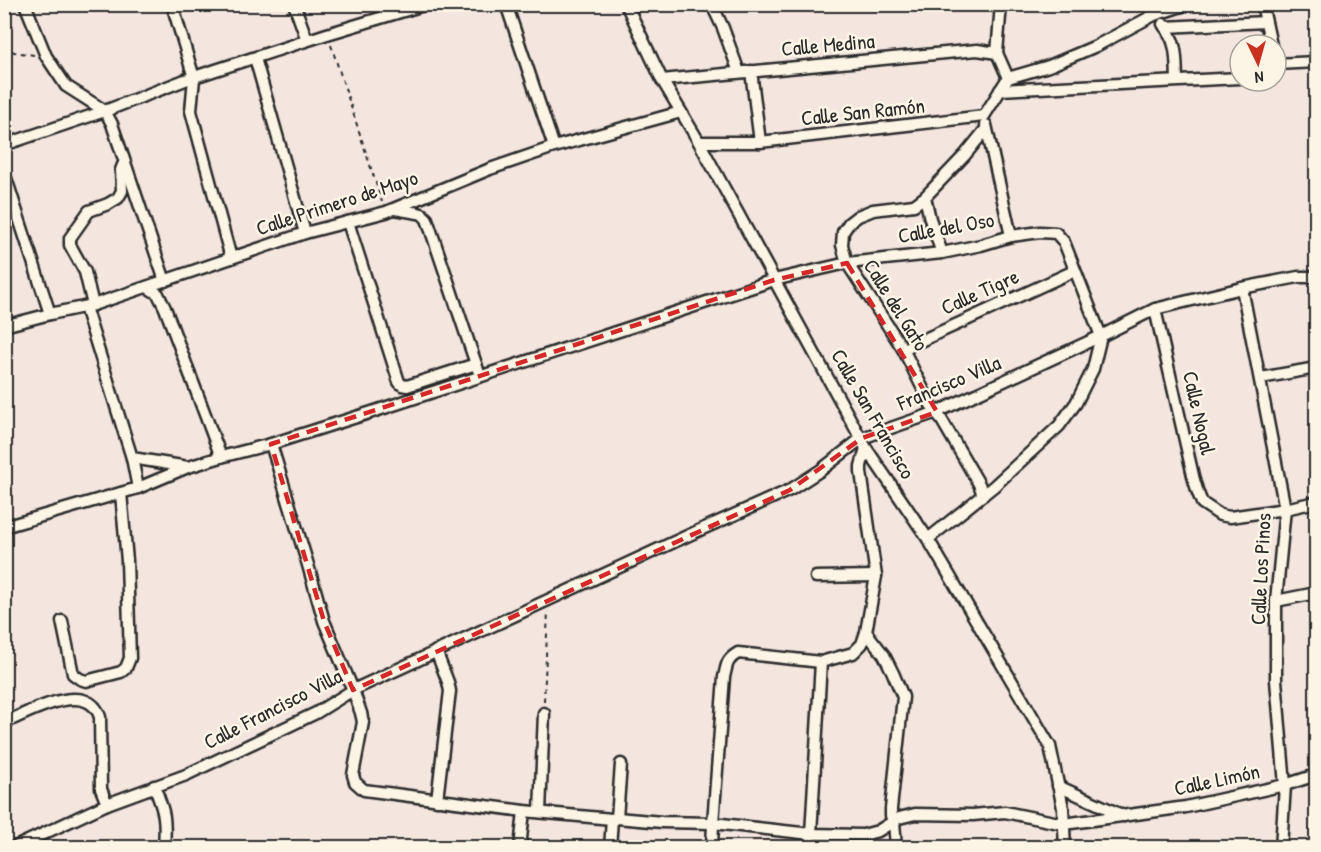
<svg xmlns="http://www.w3.org/2000/svg" width="1321" height="852" viewBox="0 0 1321 852" font-family="'Patrick Hand',sans-serif">
<style>
.lines{fill:none;stroke-linecap:round;stroke-linejoin:round}
.minor-casing{stroke:#2b2b2b;stroke-width:15}
.path{stroke:#2b2b2b;stroke-width:2;stroke-dasharray:4.5 4.5;stroke-linecap:butt}
.minor{stroke:#fcf5e5;stroke-width:10}
.marked{fill:none;stroke:#d62828;stroke-width:4.5;stroke-dasharray:12 8;stroke-linejoin:round}
.labels{text-anchor:middle;stroke-width:5;stroke-linejoin:round;paint-order:stroke}
.street-label{font-size:21px;fill:#2b2b2b;stroke:#fcf5e5}
</style>
<rect width="100%" height="100%" fill="#f4e5df"/>
<filter id="ink" filterUnits="userSpaceOnUse"><feTurbulence type="fractalNoise" baseFrequency=".0167" numOctaves="2"/><feDisplacementMap in="SourceGraphic" scale="12" xChannelSelector="R" yChannelSelector="G"/><feConvolveMatrix kernelMatrix="1 2 1 2 8 2 1 2 1" color-interpolation-filters="sRGB"/></filter>
<g filter="url(#ink)">
<g class="lines">
<g class="minor-casing">
<g id="minor">
<path d="M25,4l21,52 20,30 39,25 7,13 53,157"/>
<path d="M172,4l22,74 -3,33 40,147"/>
<path d="M294,4l13,36"/>
<path d="M506,4l48,143"/>
<path d="M626,4l36,76 37,62 167,306 62,91 122,207 13,62 2,40"/>
<path d="M714,4v5l9,19 16,44"/>
<path d="M1001,4l-4,49 11,25"/>
<path d="M1262,4l9,41"/>
<path d="M1163,24c15,19 13,34 14,56"/>
<path d="M1165,27l101,-5"/>
<path d="M255,58l50,175"/>
<path d="M1276,64l40,-2"/>
<path d="M751,71l9,71"/>
<path d="M1008,78l41,-12 47,-20 58,-31 34,-11"/>
<path d="M662,80l315,-30 20,3"/>
<path d="M1000,90l240,-12"/>
<path d="M986,125l25,111"/>
<path d="M699,142h61l224,-26 24,-38"/>
<path d="M4,145l101,-34 80,-31 142,-46 100,-30"/>
<path d="M4,172l46,142"/>
<path d="M925,197l-11,8 -41,5 -15,6 -9,7 -6,9 -1,13 5,18 56,86 28,56 6,7 42,72 4,11"/>
<path d="M395,209l23,4 4,1 5,5 51,151"/>
<path d="M348,222l51,160 3,3 5,1 69,-22"/>
<path d="M942,253l-12,-34 -5,-22 40,-42 21,-26"/>
<path d="M147,287l11,7 7,14 56,149"/>
<path d="M1242,288l43,221 -9,92v79l9,105 -4,63"/>
<path d="M93,305l-8,-33 -15,-27v-7l19,-27 19,-7 10,-6 4,-7 -1,-21 2,-5"/>
<path d="M85,307l47,151 6,30"/>
<path d="M1155,309l39,171 4,13 4,10 18,12 10,2 55,-8 31,-7"/>
<path d="M4,326l46,-12 43,-9 212,-72 81,-21 104,-43 64,-22 127,-35"/>
<path d="M903,349l171,-78"/>
<path d="M1261,378l55,-10"/>
<path d="M271,444l37,121 16,56 29,69 8,23 2,9 -10,53 2,7 9,8 160,21 88,8 5,-1 45,4 51,1 98,11 52,1 15,-4 21,-13 16,-4 58,1 32,-3 59,12 122,-17 99,-22 31,-10"/>
<path d="M132,458l56,9"/>
<path d="M4,527l134,-39 50,-21 33,-10 50,-13 98,-31 405,-133 73,-17 95,-10 39,-8 30,-9 29,-4 16,1 8,9 37,94 -8,33 -17,34 -17,23 -65,60 -66,53"/>
<path d="M816,577l60,-1"/>
<path d="M1276,601l40,-8"/>
<path d="M62,621l11,53 7,5 6,2 35,-9 5,-4 4,-10 -3,-97 -6,-68"/>
<path d="M866,632l18,23 9,18 10,24 -12,112v7l3,5 2,27"/>
<path d="M436,651l12,31 2,9 -13,109"/>
<path d="M4,723c23,-10 84,-45 96,-6l1,72 6,15"/>
<path d="M154,786c11,26 12,34 10,62"/>
<path d="M1058,786l66,30"/>
<path d="M540,812l4,-99"/>
<path d="M617,818l4,-54"/>
<path d="M13,848l94,-44 79,-29 130,-62 37,-23 347,-160 90,-40 31,-20 41,-32 75,-26 164,-76 54,-27 87,-21 56,-11h12l6,1"/>
<path d="M520,848l4,-37"/>
<path d="M610,848l2,-29"/>
<path d="M712,848l1,-25 11,-146c3,-12 2,-17 14,-24l83,9"/>
<path d="M807,848l4,-14 10,-172 32,-9 9,-9 4,-12 10,-56 -15,-104v-6l5,-18"/>
</g>
</g>
<g class="path">
<path d="M331,45l51,157"/>
<path d="M4,47l10,5 20,3"/>
<path d="M544,701l4,-90"/>
</g>
<use href="#minor" class="minor"/>
</g>
</g>
<path class="marked" d="M847,263l90,149 -75,26 -72,52 -437,200 -29,-69 -53,-177 503,-164z"/>
<g class="labels">
<g class="street-label">
<text transform="translate(828 45) rotate(-5)" y="7">Calle Medina</text>
<text transform="translate(863 112) rotate(-6)" y="7">Calle San Ramón</text>
<text transform="translate(337 203) rotate(-18)" y="7">Calle Primero de Mayo</text>
<text transform="translate(946 228) rotate(-10)" y="7">Calle del Oso</text>
<text transform="translate(980 292) rotate(-24)" y="7">Calle Tigre</text>
<text transform="translate(896 305) rotate(58)" y="7">Calle del Gato</text>
<text transform="translate(949 383) rotate(-23)" y="7">Francisco Villa</text>
<text transform="translate(1199 413) rotate(77)" y="7">Calle Nogal</text>
<text transform="translate(873 414) rotate(60)" y="7">Calle San Francisco</text>
<text transform="translate(1261 569) rotate(-87)" y="7">Calle Los Pinos</text>
<text transform="translate(273 709) rotate(-27)" y="7">Calle Francisco Villa</text>
<text transform="translate(1217 780) rotate(-12)" y="7">Calle Limón</text>
</g>
</g>
<rect width="1321" height="852" fill="none" stroke="#fcf5e5" stroke-width="24"/>
<rect x="12" y="12" width="1297" height="828" fill="none" stroke="#2b2b2b" stroke-width="2" filter="url(#ink)"/>
<g transform="translate(1258 63) rotate(175)"><circle r="28" fill="#fcf5e5" stroke="#a8a49b" stroke-width="1.5"/>
<path d="M0-4.5L10 22L0 15L-10 22Z" fill="#c8321e"/>
<text y="-9" font-size="16" font-weight="bold" text-anchor="middle" fill="#2b2b2b">N</text>
</g>
</svg>
